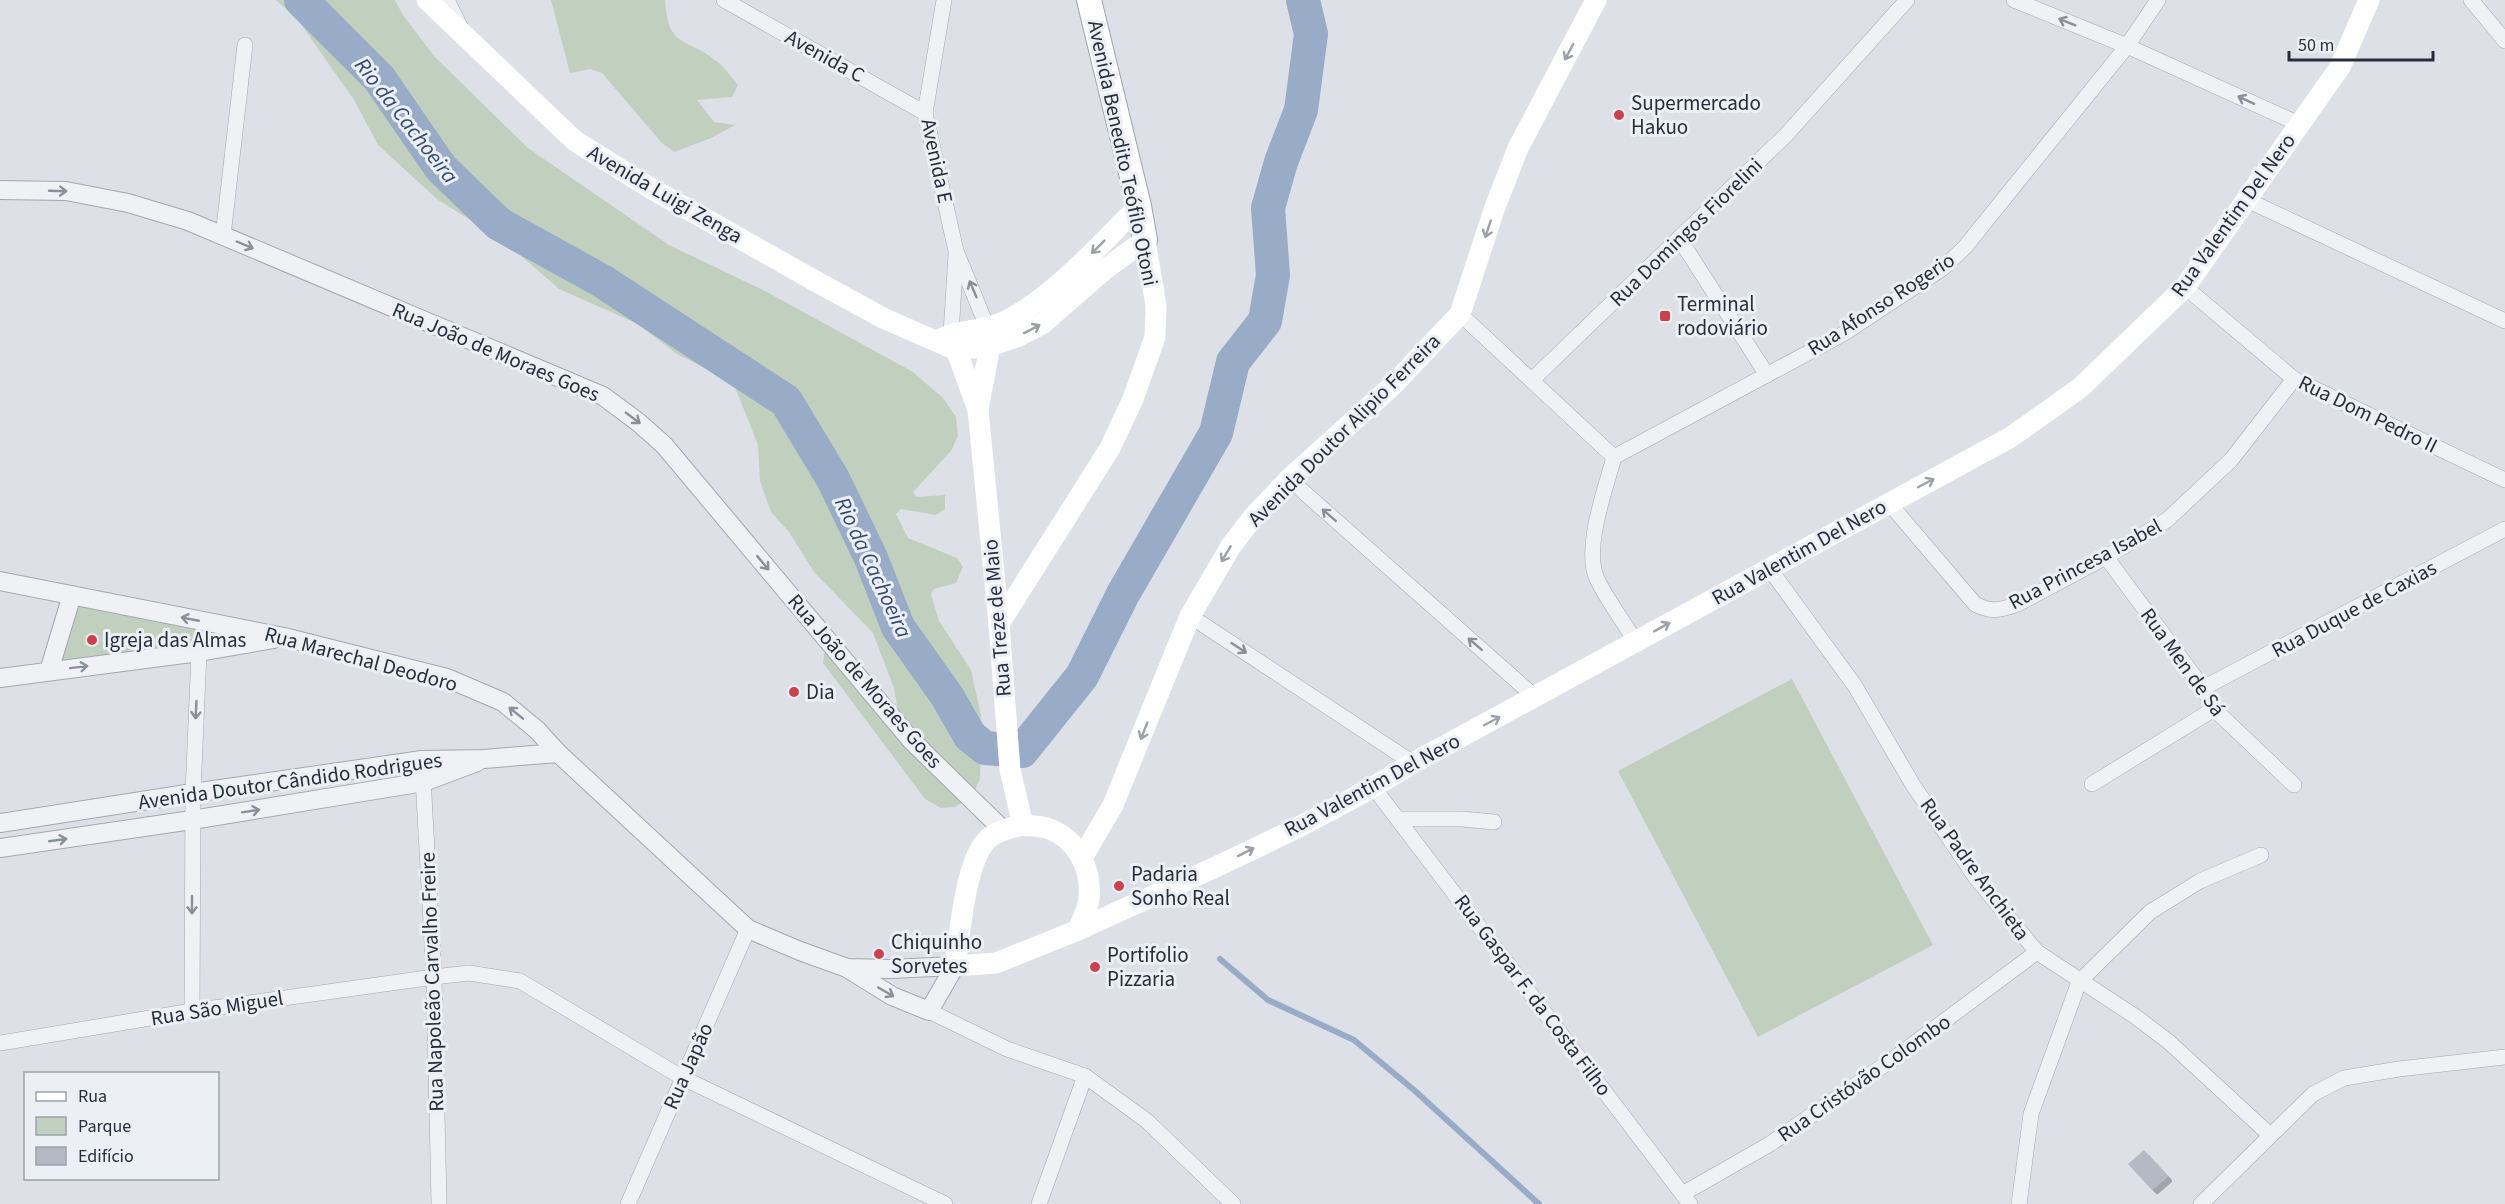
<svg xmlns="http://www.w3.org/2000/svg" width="2505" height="1204" viewBox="0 0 2505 1204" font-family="'Source Sans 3',sans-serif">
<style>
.green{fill:#c1d0be}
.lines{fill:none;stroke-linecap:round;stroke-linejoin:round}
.stream{stroke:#98abc7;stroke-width:6}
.river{stroke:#98abc7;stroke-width:34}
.building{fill:#b4b9c3;filter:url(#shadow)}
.minor-casing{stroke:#a3a7b1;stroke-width:16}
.tertiary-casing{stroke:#a3a7b1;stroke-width:20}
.primary-casing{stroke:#9ca3b2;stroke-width:26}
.minor{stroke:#eff1f5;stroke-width:15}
.tertiary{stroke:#eff1f5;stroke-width:18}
.secondary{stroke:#fff;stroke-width:21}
.primary{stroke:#fff;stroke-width:24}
.oneway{stroke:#8b8f99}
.oneway2{stroke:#9ea0a8}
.poi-dot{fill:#cb424c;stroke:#eceff4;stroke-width:2}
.labels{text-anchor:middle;stroke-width:6;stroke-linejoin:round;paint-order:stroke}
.street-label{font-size:21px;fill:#272d3d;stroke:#eceff4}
.poi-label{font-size:21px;fill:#272d3d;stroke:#eceff4;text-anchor:start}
.water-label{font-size:22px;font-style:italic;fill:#324970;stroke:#eceff4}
</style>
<defs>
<filter id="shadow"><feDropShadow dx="5" dy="5" stdDeviation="0" flood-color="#0004"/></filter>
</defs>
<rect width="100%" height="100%" fill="#dde0e7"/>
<g class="green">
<path d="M276,0h119l8,15 31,41 94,92 141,97 96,46 148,81 30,26 13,19 2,19 -7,15 -38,41 4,5 28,-2v14l-9,6 -35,-6 -5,5 12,24 49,20 6,9 -7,16 -22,6 -3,5 8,27 32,49 10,45 -1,64 -8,17 -17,11 -14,1 -16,-9 -102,-136 1,-10 14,3 61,63 -5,-31 -21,-55 -59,-61 -25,-40 -18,-20 -11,-31 -2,-36 -25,-63 -56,-28 -39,-30 -79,-35 -56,-49 -65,-40 -60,-55 -24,-45 -56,-80z"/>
<path d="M551,0h114c3,51 23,36 54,63 7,6 13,15 19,22l-6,12 -35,3 17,22 21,3 -24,13 -37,14 -12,-9 -60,-70 -12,-4 -20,4z"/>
<path d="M79,602l173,34 -190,26z"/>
<path d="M1792,679l141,266 -175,92 -140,-266z"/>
</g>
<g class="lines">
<path class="stream" d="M1220,959l48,41 86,40 60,50 125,114"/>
<path class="river" d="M301,0l78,78 62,90 58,56 103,57 184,120 47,78 38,79 27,69 49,69 23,40 15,12 37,3 60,-75 41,-82 93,-161 17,-71 32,-41 8,-46 -5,-67 13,-46 20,-52 10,-76 -8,-34"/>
</g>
<path class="building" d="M2144,1150l24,26 -16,14 -24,-26z"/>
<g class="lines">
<g class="minor-casing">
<g id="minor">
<path d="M447,0l13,26"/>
<path d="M724,0l201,113"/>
<path d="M944,0l-19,113 31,138 32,78"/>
<path d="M2014,0l113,46 172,78"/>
<path d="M2471,0l34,41"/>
<path d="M2247,200l258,121"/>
<path d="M223,236l22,-191"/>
<path d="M1679,238l88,137"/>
<path d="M2185,287l109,92 211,101"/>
<path d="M1460,314l154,143"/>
<path d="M951,334l5,-80"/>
<path d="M1533,379l253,-244 121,-135"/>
<path d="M1289,479l246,218"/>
<path d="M1889,503l86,101c16,9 26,6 43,0l88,-47 61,-37 64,-60 63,-81"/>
<path d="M2106,557l97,131 11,21 80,76"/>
<path d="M1769,568l86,118 58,99 63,93 61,74 99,65 33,25 101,93"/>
<path d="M1190,616l223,147"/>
<path d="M1636,642c-13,-21 -29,-42 -39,-63 -14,-31 9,-91 17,-122l229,-123 100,-66 22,-21 162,-201 31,-46"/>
<path d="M2203,688l302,-159"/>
<path d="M422,760l12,217 5,227"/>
<path d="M2092,784l122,-75"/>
<path d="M1374,788l316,416"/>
<path d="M1400,819h62l32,3"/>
<path d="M192,1011l1,-218 6,-141"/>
<path d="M929,1011l78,38 78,27 62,45 86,83"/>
<path d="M0,1043l192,-32 242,-34 35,-4 51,8 163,97 262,126"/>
<path d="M1684,1193l86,-49 126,-87 141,-105"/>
<path d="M628,1204l120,-275"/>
<path d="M1039,1204l46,-128"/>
<path d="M2019,1204l12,-90 48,-132 71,-70 50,-31 61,-26"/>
<path d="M2201,1204l112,-110 31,-16 55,-9 106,-12"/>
</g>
</g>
<g class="tertiary-casing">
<g id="tertiary">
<path d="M0,190l66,1 62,12 60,18 415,175 35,26 26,23 247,295 92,90"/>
<path d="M0,581l284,56 163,41 56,24 34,28 21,23 190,176 52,22 47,17 43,1 65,-3"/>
<path d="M49,671l23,-76"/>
<path d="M0,678l199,-26 75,-13"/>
<path d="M0,823l193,-30 229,-33 62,-1 74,-6"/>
<path d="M0,848l192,-28 232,-38 53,-20"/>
<path d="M847,968l45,28 37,15 26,-45"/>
</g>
</g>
<g class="primary-casing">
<path id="primary" d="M1089,0l50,206 6,34"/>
</g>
<use href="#minor" class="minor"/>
<use href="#tertiary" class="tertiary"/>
<g class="secondary">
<path d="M427,0l148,141 77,48 165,93 66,36 73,32 34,-4 29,-10 23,-12 62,-54 41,-30 11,66 -1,31 -22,62 -23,49 -111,176"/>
<path d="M952,338l26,72 21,214 11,146 13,55"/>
<path d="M939,340c22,-12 47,-8 69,-20 51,-28 90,-74 131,-114"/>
<path d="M978,409l12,-63 -1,-12"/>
<path d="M1023,825c8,1 16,1 24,3 30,10 45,41 42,71 -1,10 -7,21 -11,31l-82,33 -41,3c5,-31 10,-108 34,-128 9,-8 22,-10 34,-13z"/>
<path d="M1082,858l31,-53 77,-189 41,-70 23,-30 35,-37 103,-93 68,-72 35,-107 23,-59 78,-148"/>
<path d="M1078,930c113,-52 229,-101 335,-167l598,-326 69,-49 105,-101 155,-220 29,-67"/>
</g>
<use href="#primary" class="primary"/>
</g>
<defs><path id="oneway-shaft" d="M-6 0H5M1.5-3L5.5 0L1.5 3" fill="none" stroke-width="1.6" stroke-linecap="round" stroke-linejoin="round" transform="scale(1.5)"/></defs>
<g class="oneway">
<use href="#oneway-shaft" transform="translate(2067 22) rotate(-158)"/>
<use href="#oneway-shaft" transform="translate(2246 100) rotate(-155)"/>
<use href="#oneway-shaft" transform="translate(58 191) rotate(2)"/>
<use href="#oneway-shaft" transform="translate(245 245) rotate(23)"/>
<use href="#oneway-shaft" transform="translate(973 289) rotate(-113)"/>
<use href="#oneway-shaft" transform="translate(633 418) rotate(37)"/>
<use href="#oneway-shaft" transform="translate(1329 515) rotate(-139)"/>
<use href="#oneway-shaft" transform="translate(763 563) rotate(50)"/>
<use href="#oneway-shaft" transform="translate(190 619) rotate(-169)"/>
<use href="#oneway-shaft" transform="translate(1475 644) rotate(-139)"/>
<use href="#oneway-shaft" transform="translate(1239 648) rotate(33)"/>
<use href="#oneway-shaft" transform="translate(79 667) rotate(-7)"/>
<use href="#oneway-shaft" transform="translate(196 710) rotate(93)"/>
<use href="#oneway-shaft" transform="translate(516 713) rotate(-141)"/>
<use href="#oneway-shaft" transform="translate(251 811) rotate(-9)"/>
<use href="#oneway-shaft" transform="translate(58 840) rotate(-8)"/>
<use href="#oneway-shaft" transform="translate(192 905) rotate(90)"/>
<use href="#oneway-shaft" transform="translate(886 992) rotate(30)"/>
</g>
<g class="oneway2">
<use href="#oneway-shaft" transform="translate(1569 52) rotate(118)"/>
<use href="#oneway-shaft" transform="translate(1488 229) rotate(108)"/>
<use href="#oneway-shaft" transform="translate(1098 247) rotate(135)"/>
<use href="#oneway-shaft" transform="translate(1032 329) rotate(-27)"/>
<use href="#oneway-shaft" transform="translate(1926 483) rotate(-28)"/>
<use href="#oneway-shaft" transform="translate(1226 554) rotate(121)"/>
<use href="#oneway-shaft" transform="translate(1662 627) rotate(-29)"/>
<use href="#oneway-shaft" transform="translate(1492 721) rotate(-28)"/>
<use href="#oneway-shaft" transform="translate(1144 731) rotate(112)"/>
<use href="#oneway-shaft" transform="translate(1246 852) rotate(-27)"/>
</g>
<g class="poi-dot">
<circle cx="1619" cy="115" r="6"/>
<rect x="1659" y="310" width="12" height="12" rx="3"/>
<circle cx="92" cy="640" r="6"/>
<circle cx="794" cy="692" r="6"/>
<circle cx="1119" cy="886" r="6"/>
<circle cx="879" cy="954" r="6"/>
<circle cx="1095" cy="967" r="6"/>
</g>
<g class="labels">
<g class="street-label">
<text transform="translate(825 56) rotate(29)" y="7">Avenida C</text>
<text transform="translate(1123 153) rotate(78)" y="7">Avenida Benedito Teófilo Otoni</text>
<text transform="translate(937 161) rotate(78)" y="7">Avenida E</text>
<text transform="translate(665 194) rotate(30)" y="7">Avenida Luigi Zenga</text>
<text transform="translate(2233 215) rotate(-54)" y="7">Rua Valentim Del Nero</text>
<text transform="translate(1686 232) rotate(-44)" y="7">Rua Domingos Fiorelini</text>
<text transform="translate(1881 304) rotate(-33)" y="7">Rua Afonso Rogerio</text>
<text transform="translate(496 352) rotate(23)" y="7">Rua João de Moraes Goes</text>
<text transform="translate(2368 414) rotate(26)" y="7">Rua Dom Pedro II</text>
<text transform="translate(1344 430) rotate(-45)" y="7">Avenida Doutor Alipio Ferreira</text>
<text transform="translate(1799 552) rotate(-29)" y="7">Rua Valentim Del Nero</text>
<text transform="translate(2085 564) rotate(-28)" y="7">Rua Princesa Isabel</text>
<text transform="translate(2354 609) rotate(-28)" y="7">Rua Duque de Caxias</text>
<text transform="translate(997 618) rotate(-95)" y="7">Rua Treze de Maio</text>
<text transform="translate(361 659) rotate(15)" y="7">Rua Marechal Deodoro</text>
<text transform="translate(2183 662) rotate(54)" y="7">Rua Men de Sá</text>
<text transform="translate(865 681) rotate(49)" y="7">Rua João de Moraes Goes</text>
<text transform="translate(290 781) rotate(-8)" y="7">Avenida Doutor Cândido Rodrigues</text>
<text transform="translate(1372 785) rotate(-28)" y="7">Rua Valentim Del Nero</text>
<text transform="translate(1975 869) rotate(54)" y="7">Rua Padre Anchieta</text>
<text transform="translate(432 982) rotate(-92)" y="7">Rua Napoleão Carvalho Freire</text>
<text transform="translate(1533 995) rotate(53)" y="7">Rua Gaspar F. da Costa Filho</text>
<text transform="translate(217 1008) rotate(-9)" y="7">Rua São Miguel</text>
<text transform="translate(688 1066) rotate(-66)" y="7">Rua Japão</text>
<text transform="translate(1864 1078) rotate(-35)" y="7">Rua Cristóvão Colombo</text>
</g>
<g class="poi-label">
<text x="1631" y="110">Supermercado<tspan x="1631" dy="24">Hakuo</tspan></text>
<text x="1677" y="311">Terminal<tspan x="1677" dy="24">rodoviário</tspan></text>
<text x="104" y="647">Igreja das Almas</text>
<text x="806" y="699">Dia</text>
<text x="1131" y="881">Padaria<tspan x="1131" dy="24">Sonho Real</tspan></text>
<text x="891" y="949">Chiquinho<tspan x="891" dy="24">Sorvetes</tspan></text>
<text x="1107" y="962">Portifolio<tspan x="1107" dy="24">Pizzaria</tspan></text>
</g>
<g class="water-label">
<text transform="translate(407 120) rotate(52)" y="8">Rio da Cachoeira</text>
<text transform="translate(874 567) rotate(65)" y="8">Rio da Cachoeira</text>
</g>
</g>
<rect x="24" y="1072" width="195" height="108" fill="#eceff4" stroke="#9da1ab" stroke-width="1.5"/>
<rect x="36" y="1092" width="30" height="9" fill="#ffffff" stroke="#9da1ab" stroke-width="1.5"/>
<text x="78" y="1102" font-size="18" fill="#272d3d">Rua</text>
<rect x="36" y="1117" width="30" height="18" fill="#c1d0be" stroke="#9da1ab" stroke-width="1.5"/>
<text x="78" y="1132" font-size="18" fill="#272d3d">Parque</text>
<rect x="36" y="1147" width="30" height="18" fill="#b4b9c3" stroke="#9da1ab" stroke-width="1.5"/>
<text x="78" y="1162" font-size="18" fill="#272d3d">Edifício</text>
<path d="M2289 51v9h144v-9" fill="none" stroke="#272d3d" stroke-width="3"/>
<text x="2298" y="51" font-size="18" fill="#272d3d" stroke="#eceff4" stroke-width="4.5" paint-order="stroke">50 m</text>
</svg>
